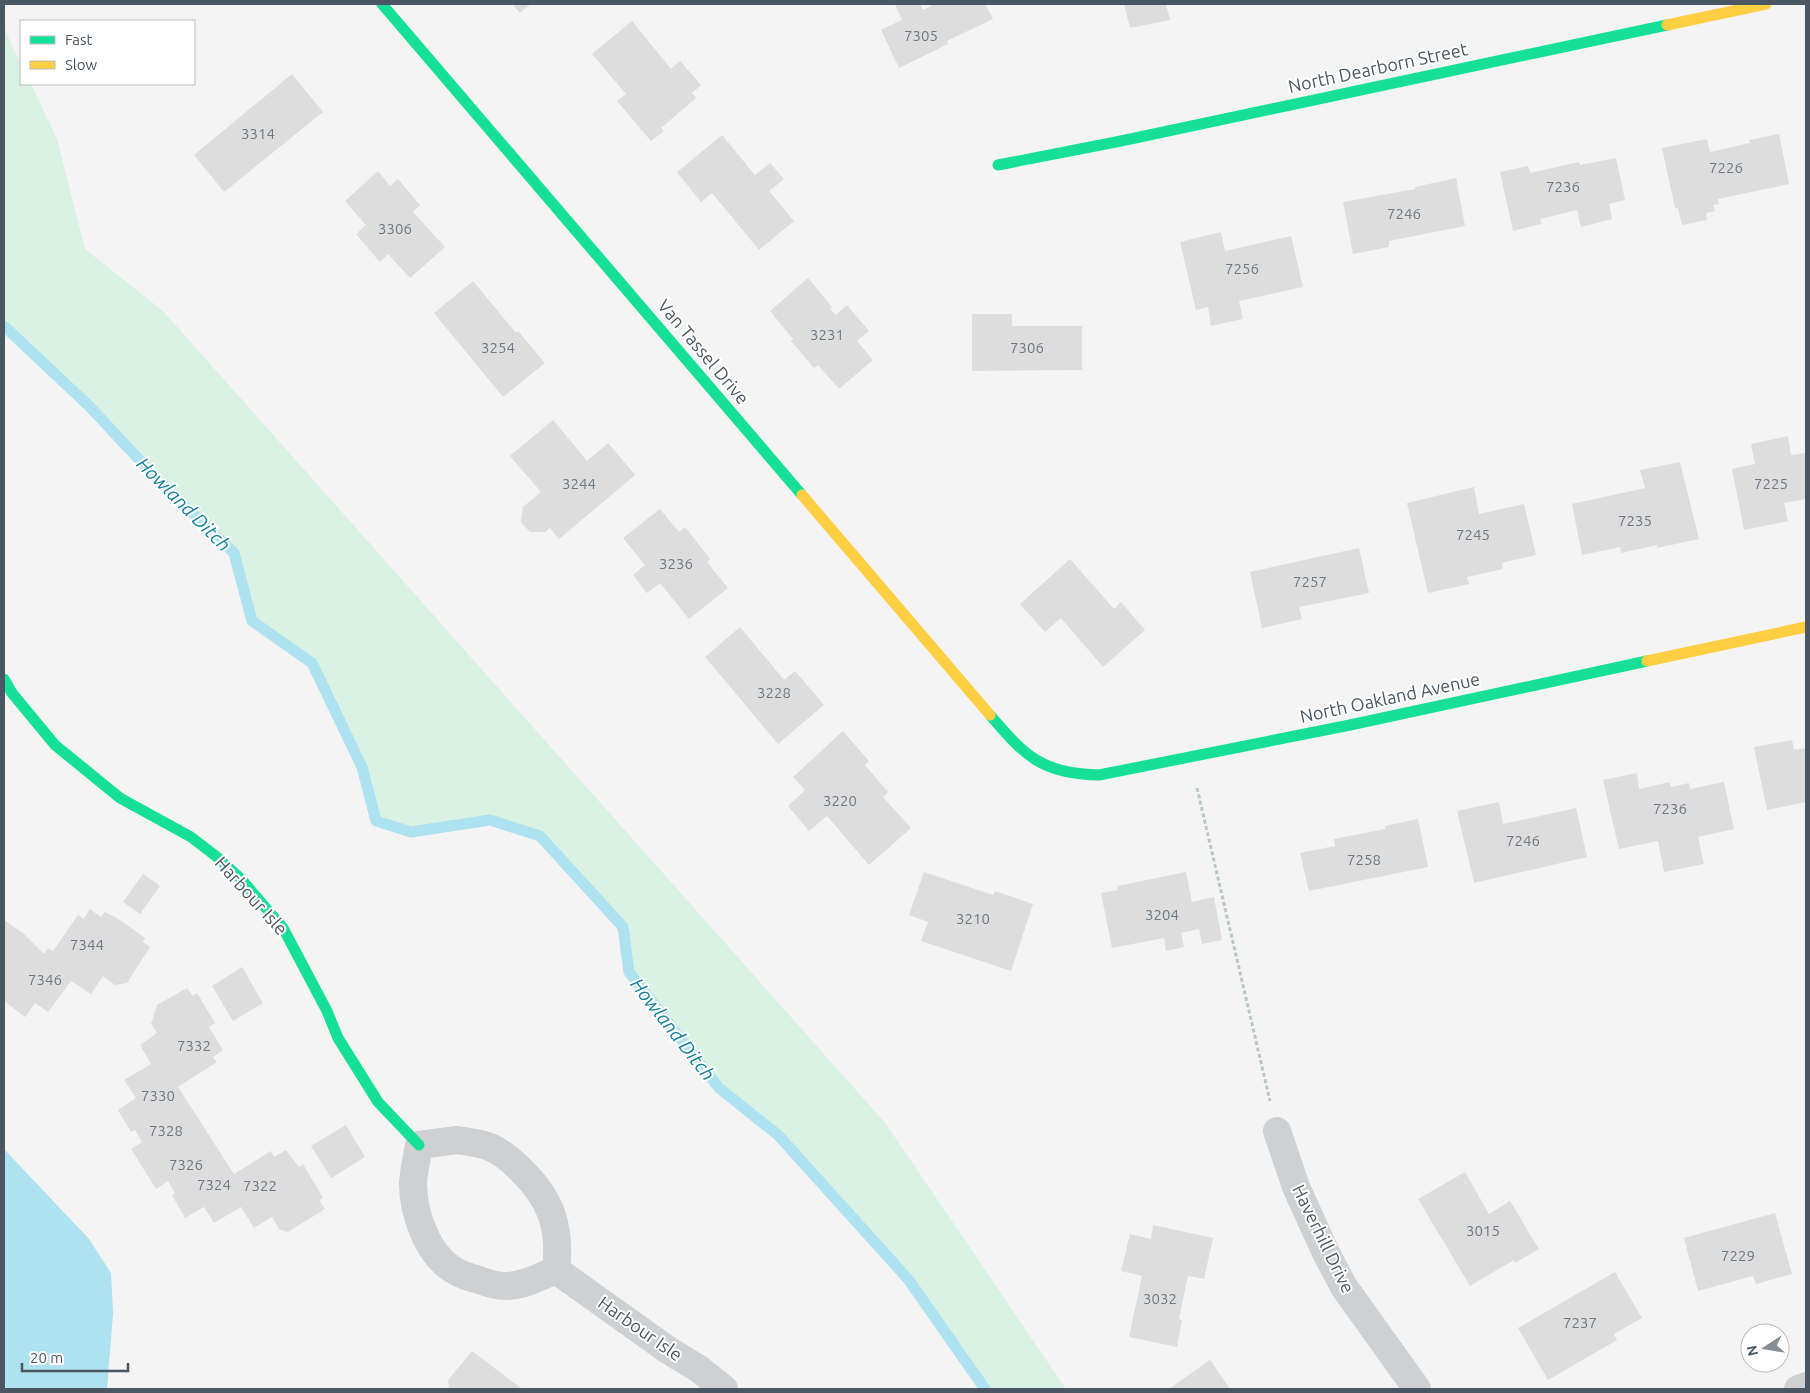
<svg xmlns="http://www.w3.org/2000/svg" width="1810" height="1393" viewBox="0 0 1810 1393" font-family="Ubuntu,sans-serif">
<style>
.green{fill:#d9f2e3}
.water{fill:#aee2f0}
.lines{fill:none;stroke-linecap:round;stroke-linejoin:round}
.stream{stroke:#aee2f0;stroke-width:11}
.building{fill:#ddddde}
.path{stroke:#bcc7c4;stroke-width:3;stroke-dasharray:4 2.5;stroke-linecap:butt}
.street{stroke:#ced0d2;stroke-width:28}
.fast{stroke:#16e098;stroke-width:11}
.slow{stroke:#ffcf43;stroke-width:11}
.labels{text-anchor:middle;stroke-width:4;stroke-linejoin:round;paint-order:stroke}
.number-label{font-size:15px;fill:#707881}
.street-label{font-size:18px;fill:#4a5661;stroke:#fff}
.water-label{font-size:19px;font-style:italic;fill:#0c7c9b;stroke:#fff}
</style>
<rect width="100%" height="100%" fill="#f4f4f4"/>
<path class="green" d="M4,28l17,37v19h10l26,55 28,110 78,62 723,813 180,265h-81l-77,-110 -130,-144 -59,-47 -90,-116 -6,-45 -83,-91 -50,-16 -79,12 -35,-11 -14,-54 -50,-104 -60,-42 -18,-68 -73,-70 -71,-76 -86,-81z"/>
<path class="water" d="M4,1149l85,90 22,34 2,41 -6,75h-103z"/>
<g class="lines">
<path class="stream" d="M4,326l86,81 71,76 73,70 18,68 60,42 50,104 14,54 35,11 79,-12 50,16 83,91 6,45 90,116 59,47 130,144 77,110"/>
</g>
<g class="building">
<path d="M512,4h19l-11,9z"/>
<path d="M895,4h25l3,6 8,-4 -1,-2h55l8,15 -46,22 1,3 -49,24 -18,-38 21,-10z"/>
<path d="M1124,4h42l4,16 -40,8z"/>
<path d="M632,21l39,48 9,-8 21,24 -9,8 4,5 -35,30 3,3 -13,10 -34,-40 9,-7 -34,-40z"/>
<path d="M292,74l31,38 -99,80 -30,-37z"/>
<path d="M1779,134l10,50 -71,15 1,5 -6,1 2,6 -9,2 1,7 -25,5 -4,-17h-3l-13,-60 45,-9 3,13 40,-9 -1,-3z"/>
<path d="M722,135l33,40 15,-12 14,16 -15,12 25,30 -35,29 -47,-57 -11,9 -24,-30z"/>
<path d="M1616,158l9,42 -16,4 3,15 -31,8 -4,-17 -37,9 1,5 -28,7 -13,-59 28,-6 2,7 49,-11 1,3z"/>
<path d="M378,171l12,15 8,-7 22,26 -7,7 32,35 -35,31 -22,-24 -8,8 -24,-28 10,-9 -21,-24z"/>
<path d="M1456,178l9,48 -76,15v6l-36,7 -10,-52 72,-13v-2z"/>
<path d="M1221,232l4,19 66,-15 12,51 -64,14 4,18 -32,7 -3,-19 -12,3 -16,-68z"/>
<path d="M808,278l24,29 -2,2 6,6 11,-10 22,26 -12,10 16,19 -34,29 -21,-24 -4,3 -23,-27 2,-2 -23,-28z"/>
<path d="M473,281l43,52 2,-2 27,32 -42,34 -69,-84z"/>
<path d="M972,314h40v12h70v44l-110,1z"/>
<path d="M553,420l34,41 21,-18 27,32 -76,64 -9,-11 -5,4h-15l-9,-10 2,-15 18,-15 -31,-36z"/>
<path d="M1788,436l3,19 15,-2v46l-22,4 4,18 -44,9 -12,-61 23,-5 -4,-20z"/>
<path d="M1680,462l19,77 -42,9v-3l-36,8 -1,-6 -38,8 -10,-51 73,-16 -5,-18z"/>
<path d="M1474,487l5,27 45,-10 12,51 -34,8 1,6 -36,8 2,7 -41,9 -21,-90z"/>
<path d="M660,509l19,23 6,-5 25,32 -3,3 21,26 -39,31 -29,-36 -13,10 -14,-18 12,-10 -22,-27z"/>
<path d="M1359,548l10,45 -70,14 3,12 -40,9 -12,-56z"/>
<path d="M1070,559l44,50 7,-7 24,28 -42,37 -42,-49 -16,14 -25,-28z"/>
<path d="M740,627l44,53 11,-9 29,34 -46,39 -73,-87z"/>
<path d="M843,731l26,30 -4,4 23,27 -5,5 28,31 -42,37 -42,-49 -18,15 -21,-25 17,-16 -12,-13z"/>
<path d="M1792,740l2,10 12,-2v54l-39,8 -13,-63z"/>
<path d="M1637,773l2,16 31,-7 1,5 18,-4 1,6 34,-7 10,47 -36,8 6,27 -40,8 -6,-31 -39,8 -16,-69z"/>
<path d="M1499,802l4,22 73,-16 11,49 -113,26 -17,-72z"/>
<path d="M1418,819l10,48 -119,24 -9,-38 35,-7 -1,-7 51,-10v-3z"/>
<path d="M924,872l69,23 2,-4 38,13 -22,67 -90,-30 7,-19 -19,-7z"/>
<path d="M1186,872l6,30 22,-5 8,43 -20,4 -3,-15 -18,4 3,14 -18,4 -2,-13 -52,10 -11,-55 17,-3 -1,-4z"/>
<path d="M143,874l17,12 -20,28 -17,-12z"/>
<path d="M90,909l11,8 4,-5 12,6 28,20 -2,4 7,5 -23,36 -12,2 -12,-9 -12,18 -20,-13 -23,31 -13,-9 -10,14 -21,-16 1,-9 -1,-1v-71l20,14 20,20 4,-6 5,3 25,-36 6,4z"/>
<path d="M242,967l21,36 -30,18 -21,-35z"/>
<path d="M187,988l6,8 4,-3 18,30 -6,4 14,23 -10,7 4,5 -39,25 56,87 37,-23 3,6 12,-7 13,17 4,-3 20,34 -4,2 6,9 -37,23 -9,-3 -7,-12 -18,11 -13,-21 -27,16 -10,-16 -19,11 -13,-23 3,-2 -7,-12 -12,8 -25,-40 11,-7 -7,-12 -4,2 -13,-22 18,-12 -12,-18 27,-16 -11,-19 17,-12 -6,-9 6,-19z"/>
<path d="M346,1125l19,32 -34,21 -20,-32z"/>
<path d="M1465,1172l24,42 21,-13 29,48 -24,14 -1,-3 -44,26 -52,-87z"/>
<path d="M1775,1213l17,61 -36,10 -3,-8 -55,15 -14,-53z"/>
<path d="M1153,1225l60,13 -9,41 -16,-3 -9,43 3,1 -5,27 -48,-10 13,-61 -21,-5 9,-37 21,5z"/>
<path d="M1615,1272l27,46 -28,16 3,6 -69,40 -30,-52z"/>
<path d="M472,1351l8,6 42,32h-73l-1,-9z"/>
<path d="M1210,1360l20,29h-60v-1z"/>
</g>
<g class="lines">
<path class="path" d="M1197,788l73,313"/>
<g class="street">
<path d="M1277,1131l19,56 30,66 18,34 73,102"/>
<path d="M457,1140c11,2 23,3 33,7 11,5 20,12 28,20 33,31 43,59 38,103 -16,7 -33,16 -51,16 -8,0 -18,-3 -26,-6 -7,-2 -15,-4 -22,-8 -29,-15 -44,-58 -44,-89 1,-13 4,-26 6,-38z"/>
<path d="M556,1270l112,80 31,19 25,20"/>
<path d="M1798,1389l8,-3"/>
</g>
<g class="fast">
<path d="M382,4l420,491"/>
<path d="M998,165l123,-24 546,-116"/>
<path d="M4,679l8,14 43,52 65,53 71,39 26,20 24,22 42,49 44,83 11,27 40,64 41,43"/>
<path d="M990,715c35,41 52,59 109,60l251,-50 297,-64"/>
</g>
<g class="slow">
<path d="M1667,25l99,-21"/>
<path d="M802,495l188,220"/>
<path d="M1647,661l159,-34"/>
</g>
</g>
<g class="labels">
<g class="number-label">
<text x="921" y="41">7305</text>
<text x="258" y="139">3314</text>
<text x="1726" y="173">7226</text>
<text x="1563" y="192">7236</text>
<text x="1404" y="219">7246</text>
<text x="395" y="234">3306</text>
<text x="1242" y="274">7256</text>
<text x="827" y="340">3231</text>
<text x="498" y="353">3254</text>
<text x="1027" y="353">7306</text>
<text x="579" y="489">3244</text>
<text x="1771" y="489">7225</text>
<text x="1635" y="526">7235</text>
<text x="1473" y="540">7245</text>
<text x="676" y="569">3236</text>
<text x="1310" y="587">7257</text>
<text x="774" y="698">3228</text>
<text x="840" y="806">3220</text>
<text x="1670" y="814">7236</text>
<text x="1523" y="846">7246</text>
<text x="1364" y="865">7258</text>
<text x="1162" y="920">3204</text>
<text x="973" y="924">3210</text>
<text x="87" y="950">7344</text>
<text x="45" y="985">7346</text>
<text x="194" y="1051">7332</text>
<text x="158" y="1101">7330</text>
<text x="166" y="1136">7328</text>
<text x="186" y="1170">7326</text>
<text x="214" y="1190">7324</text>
<text x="260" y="1191">7322</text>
<text x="1483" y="1236">3015</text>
<text x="1738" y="1261">7229</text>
<text x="1160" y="1304">3032</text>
<text x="1580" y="1328">7237</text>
</g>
<g class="street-label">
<text transform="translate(1378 68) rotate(-12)" y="6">North Dearborn Street</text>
<text transform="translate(703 352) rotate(50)" y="6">Van Tassel Drive</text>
<text transform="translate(1390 698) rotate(-12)" y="6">North Oakland Avenue</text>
<text transform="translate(251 896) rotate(48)" y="6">Harbour Isle</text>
<text transform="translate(1323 1239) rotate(64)" y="6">Haverhill Drive</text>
<text transform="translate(640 1329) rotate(35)" y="6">Harbour Isle</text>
</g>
<g class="water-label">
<text transform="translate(184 504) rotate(45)" y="7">Howland Ditch</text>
<text transform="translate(673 1029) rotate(52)" y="7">Howland Ditch</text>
</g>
</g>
<rect width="1810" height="1393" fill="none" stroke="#4a5661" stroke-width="10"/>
<rect x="20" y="20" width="175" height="65" fill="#ffffff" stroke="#b7bbc0"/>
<rect x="30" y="36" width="25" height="8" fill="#16e098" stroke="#b7bbc0"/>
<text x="65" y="45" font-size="15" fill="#4a5661">Fast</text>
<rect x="30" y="61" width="25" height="8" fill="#ffcf43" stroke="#b7bbc0"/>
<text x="65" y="70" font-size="15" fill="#4a5661">Slow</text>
<g transform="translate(1765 1348) rotate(258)"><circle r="24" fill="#ffffff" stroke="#b7bbc0"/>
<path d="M0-4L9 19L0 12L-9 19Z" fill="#868d94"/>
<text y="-8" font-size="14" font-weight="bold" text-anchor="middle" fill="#4a5661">N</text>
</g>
<path d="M22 1363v8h106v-8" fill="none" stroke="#4a5661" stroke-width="2.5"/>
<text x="30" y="1363" font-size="15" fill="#4a5661" stroke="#ffffff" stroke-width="4" paint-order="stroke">20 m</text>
</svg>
